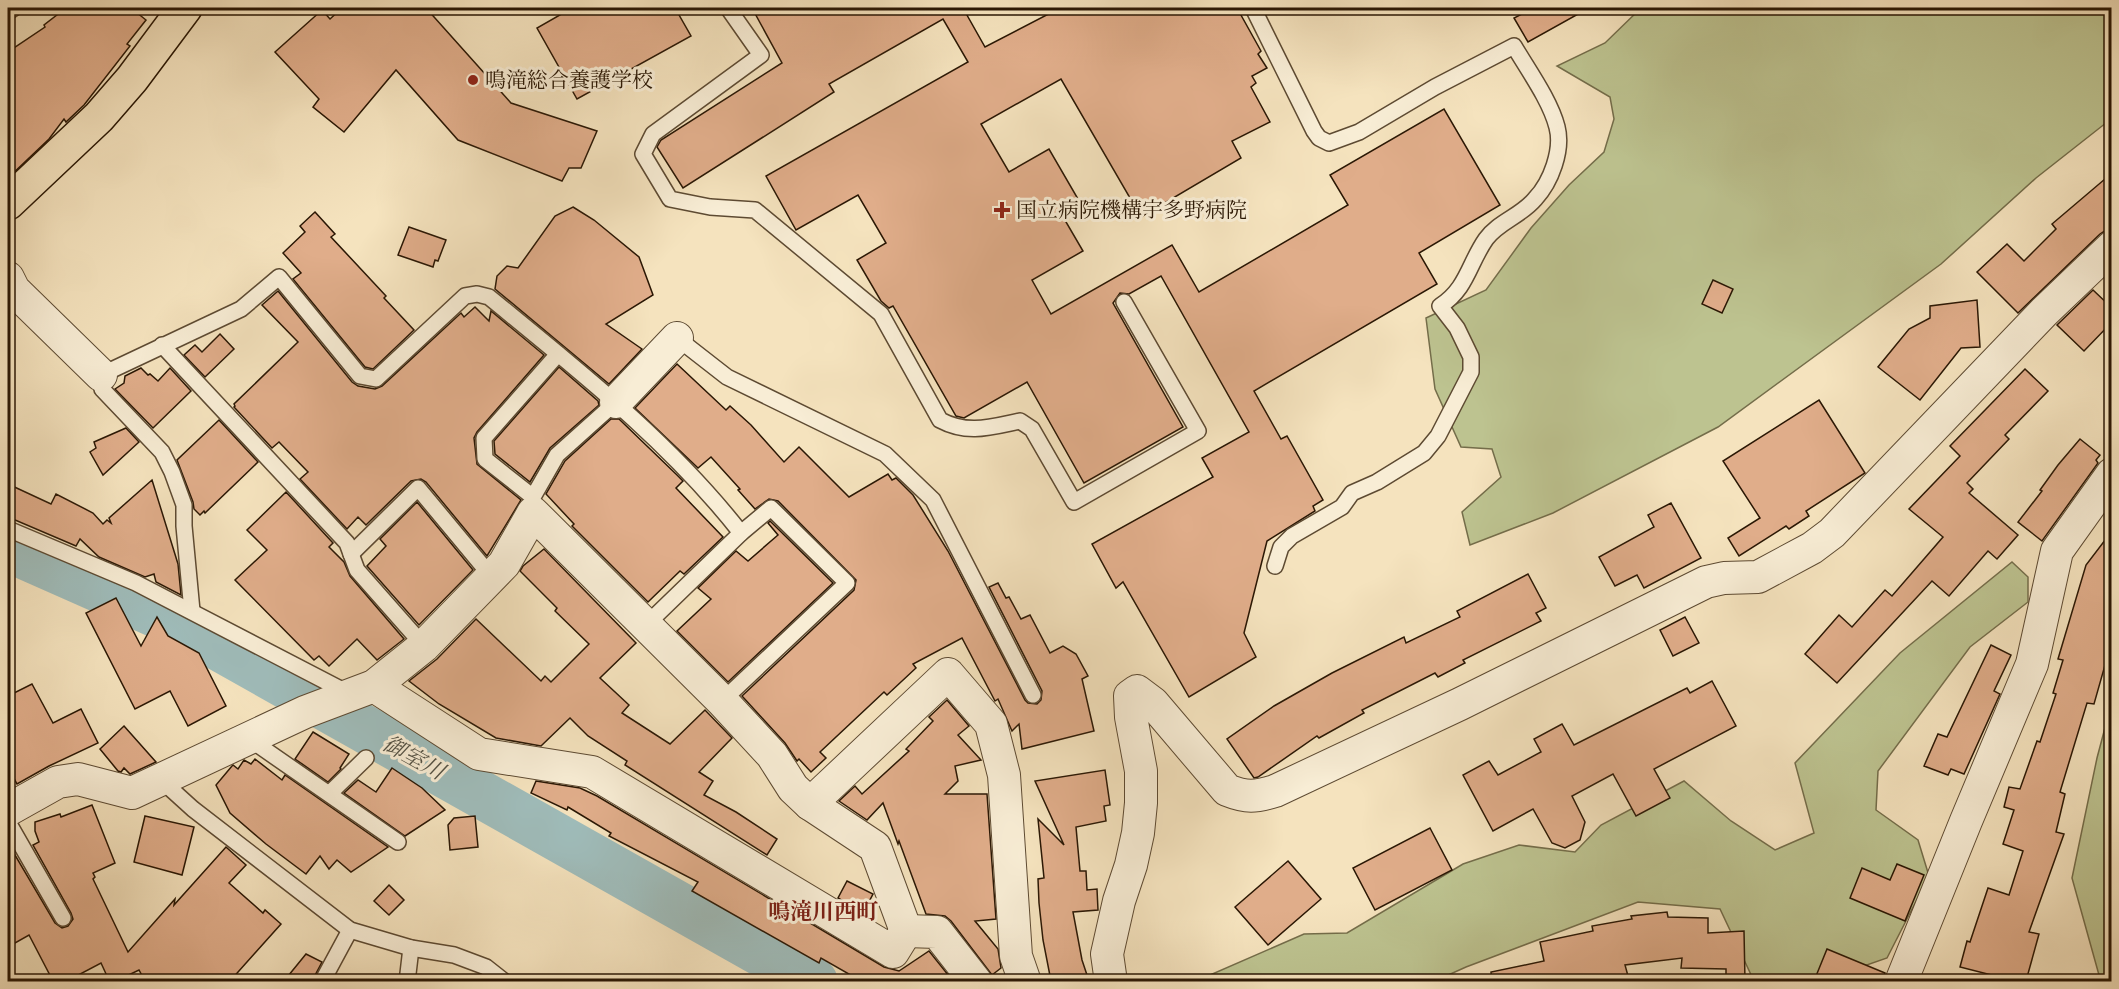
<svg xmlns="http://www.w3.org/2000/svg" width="2119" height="989" viewBox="0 0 2119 989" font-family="'Libre Caslon Text','Noto Serif JP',serif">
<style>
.green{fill:#bdc390;stroke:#746d4a;stroke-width:1.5}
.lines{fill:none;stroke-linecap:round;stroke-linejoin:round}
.river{stroke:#9fbcba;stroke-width:48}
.building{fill:#e0ad8a;stroke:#2a1704;stroke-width:1.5}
.service-casing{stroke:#5d4a32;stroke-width:18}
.minor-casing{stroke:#5d4a32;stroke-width:34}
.primary-casing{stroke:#2a1704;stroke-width:36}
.service{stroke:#f8edd5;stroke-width:15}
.minor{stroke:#f8edd5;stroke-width:32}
.primary{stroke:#f5e3be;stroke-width:33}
.poi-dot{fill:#8f2418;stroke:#f8edd5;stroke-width:2}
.labels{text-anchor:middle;stroke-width:6;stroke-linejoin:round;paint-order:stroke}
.poi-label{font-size:21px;fill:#2a1704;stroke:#f8edd5;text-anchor:start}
.water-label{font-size:22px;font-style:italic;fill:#535144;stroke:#f8edd5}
.neighbourhood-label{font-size:22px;font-weight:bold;fill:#7a1f14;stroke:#f8edd5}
</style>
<rect width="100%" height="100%" fill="#f5e3be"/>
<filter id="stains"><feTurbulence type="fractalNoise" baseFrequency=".00333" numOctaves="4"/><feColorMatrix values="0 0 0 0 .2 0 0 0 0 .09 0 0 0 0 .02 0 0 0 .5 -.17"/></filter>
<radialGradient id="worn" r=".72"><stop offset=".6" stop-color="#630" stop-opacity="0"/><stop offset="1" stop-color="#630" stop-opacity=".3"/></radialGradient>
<g class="green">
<path d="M1641,8h470v111l-75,59 -95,86 -223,163 -165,86 -83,32 -8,-33 39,-35 -9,-28 -31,-2 -26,-58 -9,-71 60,-28 45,-62 38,-43 35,-33 10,-33 -4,-22 -53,-31 48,-23z"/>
<path d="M2012,562l16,15v25l-58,45 -92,124 -2,39 42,30 11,36 -42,82 -66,23h-67l-34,-72 -82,-7 -172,65 -31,14 -241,1 110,-48 43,-1 116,-69 56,-19 56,7 26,-27 83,-44 47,40 44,29 39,-17 -19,-70 105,-110z"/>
<path d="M2111,705v276h-15l3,-6 -27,-97 25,-120z"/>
</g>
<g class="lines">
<path class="river" d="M8,548l165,73 641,361"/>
</g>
<g class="building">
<path d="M66,8h65l15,12 -19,24 3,2 -46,59 -18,17 -2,-3 -15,20 -41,39v-126l37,-25 -1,-2z"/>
<path d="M342,8h84l85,95 86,28 -16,37h-12l-7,13 -104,-41 -62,-70 -52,62 -31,-25 6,-8 -44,-47 47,-42 8,9z"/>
<path d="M572,8h103l16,28 -114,63 -40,-71z"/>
<path d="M752,8h212h-1l22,39 75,-39h177l24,43 -3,3 9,14 -15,8 4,7 -5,4 19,35 -38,19 9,17 -100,59 -80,-138 -80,45 28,48 40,-23 29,50 -19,11 24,41 -51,29 19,34 121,-69 27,47 149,-87 -18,-30 114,-66 56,96 -81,48 18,31 -183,107 27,48 6,-3 36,64 -10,6 2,5 -48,30 -23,92 12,24 -67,40 -66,-115 -7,6 -24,-44 121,-67 -11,-19 47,-26 -88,-156 -32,18 -9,-1 -7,10 70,124 -99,56 -57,-101 -63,36 -8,-2 -63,-110 -4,2 -8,-7 -24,-41 29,-17 -28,-48 -62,35 -30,-54 202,-114 -25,-43 -114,65 5,8 -151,96 -26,-41 4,-7 121,-77z"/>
<path d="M1534,8h55l-61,34 -14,-24z"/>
<path d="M2112,173v53l-12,8 -82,79 -41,-41 30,-28 17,17 32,-32 -4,-5z"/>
<path d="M573,207l21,13 45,37 14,38 -47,29 36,25 -33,35 -114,-95 2,-13 10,-10 11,2 37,-52z"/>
<path d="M315,212l20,22 -4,3 55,59 -2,2 30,32 -41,39 -8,-2 -72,-88 8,-6 -18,-20 22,-21 -5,-6z"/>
<path d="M409,227l37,13 -8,21 -3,-1 -2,7 -35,-12z"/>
<path d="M1713,280l20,9 -11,24 -20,-9z"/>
<path d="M2093,290l19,18v14l-28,29 -27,-26z"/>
<path d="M278,291l74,91 6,4 17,3 7,-3 79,-73 3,4 11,-10 14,14 2,-10 53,44 -67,77 -3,6 3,26 44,36 -34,56 -61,-74 -5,-3 -10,2 -45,44 -8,-8 -11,12 -47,-50 8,-7 -29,-30 -7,6 -38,-41 1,-1 -1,-2 64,-62 -36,-37z"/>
<path d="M1977,300l3,47 -19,1 -41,52 -42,-33 31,-38 21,-11v-12z"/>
<path d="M220,334l14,15 -29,28 -21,-22 11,-10 7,7z"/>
<path d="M677,364l49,46 4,-4 21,19 33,37 15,-15 50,50 39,-23 4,6 4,-2 17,17 35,56 77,149 3,3 9,1 4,-4 1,-9 -53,-104 9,-4 8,15 3,-1 12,22 9,-4 20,38 13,-7 13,8 12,22 -6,3 12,52 -72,18 -3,-25 -7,7 -14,-32 -3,2 -33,-63 -49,26 3,4 -29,27 -3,-3 -64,60 6,6 -15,14 -12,-13 -2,2 -12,-18 -43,-47 112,-106 2,-10 -78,-79 -9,-2 -14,10 -17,-19 2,-1 -29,-32 -13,11 -63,-60z"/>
<path d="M559,367l39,34 1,4 -49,43 -20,34 -35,-28 -1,-13z"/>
<path d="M141,368l7,7 2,-1 8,7 12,-13 21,23 -38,37 -38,-39 9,-6 1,-7z"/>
<path d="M2025,369l23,22 -43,44 4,4 -42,44 6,6 -4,4 49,42 -21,24 -9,-8 -39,45 -17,-15 -95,102 -32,-29 34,-39 13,12 33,-37 7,6 51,-59 -34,-28 51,-53 -10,-10z"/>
<path d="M1819,400l46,73 -59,38 3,5 -20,13 -3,-3 -47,30 -11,-18 32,-20 -37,-57z"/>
<path d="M611,419h8l58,56 6,6 -7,7 47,49 -39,37 -4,-3 -32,31 -76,-76 2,-2 -28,-30 19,-33z"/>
<path d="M219,420l39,42 -53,51 -1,-2 -4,4 -6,-6 -1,-7 -16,-42z"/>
<path d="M126,428l13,14 -36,33 -13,-23 6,-4 -2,-6z"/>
<path d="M2080,439l20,16 -4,5 2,3 -56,78 -24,-19 24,-31 -2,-1 18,-25z"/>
<path d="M152,480l26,84 3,31 -25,-13 -2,-8 -9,3 -46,-20 -19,-18 -4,7 -68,-29v-33l43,20 5,-10 37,19 10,11 4,-4 4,3 -2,-5z"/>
<path d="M286,492l47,51 -4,4 15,15 6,14 54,63 -27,21 -20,-21 -28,27 -10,-10 -5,4 -79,-80 32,-30 -20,-20z"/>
<path d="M417,502l56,68 -54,55 -52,-59 19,-20 -6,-7z"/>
<path d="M1671,503l30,55 -57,30 -7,-13 -22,11 -16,-29 55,-30 -6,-12z"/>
<path d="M770,521l63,62 -105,99 -51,-51 34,-32 -13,-11 38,-37 12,10 30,-26 -10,-12z"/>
<path d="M2112,531v128l-5,-1 -13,46 -7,-1 -27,89 5,2 -9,38 8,2 -35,98 10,2 -13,47h-11l-55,-14 7,-26 3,1 18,-54 21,7 14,-44 -20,-7 11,-34 -10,-3 5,-20 11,2 17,-48 3,1 16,-48 -3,-1 10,-33 -5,-1 28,-94z"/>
<path d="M544,549l92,94 -36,35 29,27 -7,8 48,31 35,-34 27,28 -33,34 14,9 -9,14 32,17 41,27 -10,16 -142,-90 2,-4 -39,-25 -18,-18 -29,28 -45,-8 -57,-34 -30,-23 28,-22 39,-40 65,62 4,-5 6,6 38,-38 -34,-33 2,-3 -37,-37 3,-5z"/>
<path d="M1528,574l18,34 -10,5 5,8 -78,39 2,3 -27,14 -3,-4 -73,37 2,3 -45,25 -2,-2 -59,41 -4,1 -27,-39 47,-33 58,-33 72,-36 2,6 54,-26 -3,-6z"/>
<path d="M116,598l25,48 16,-29 11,19 31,17 27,53 -38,20 -18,-35 -35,18 -49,-96z"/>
<path d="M1685,617l14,26 -26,13 -13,-26z"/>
<path d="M1991,645l20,10 -17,36 6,3 -36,80 -13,-5 -3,6 -24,-9 14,-32 9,3z"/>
<path d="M1712,681l24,45 -82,43 16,29 -34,18 -23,-42 -41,22 13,26 -5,18 -15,8 -13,-5 -19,-34 -40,22 -30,-56 26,-14 9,14 43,-23 -7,-13 28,-15 12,21 113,-57 3,5z"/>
<path d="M32,684l21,39 28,-14 17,34 -49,23 -32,18 -9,-17v-71z"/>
<path d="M947,700l22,26 -11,9 23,25 -26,6 3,15 -13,13h42l9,125 -21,2 23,28 3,19 -9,7 -41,-54 -6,-5 -19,-2 -27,-73 -1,3 -15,-41 -16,17 -28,-19 16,-15 7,8 47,-43 -3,-2 27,-28 -4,-4z"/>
<path d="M124,726l32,36 -26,12 -6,-6 -3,4 -3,-1 -18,-22z"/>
<path d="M313,732l36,22 -9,14 1,1 -13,13 -33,-23z"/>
<path d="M255,759l27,21 3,-5 103,72 -37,25 -14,-12 -8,9 -9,-13 -14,18 -40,-30 -36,-31 -14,-28 16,-19 1,-1 5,4 6,-9 7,4z"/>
<path d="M392,768l30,20 23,22 -40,26 -61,-43 14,-13 18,12z"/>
<path d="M1105,770l5,35 -6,1 2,15 -30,6 4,44h6l1,19 10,-1 1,21 -25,2 9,48 7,21h-38l-8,-41 -4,-37 -1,-24 6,-1 -6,-59 26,26 -29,-64z"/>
<path d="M536,781l44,7 17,8 287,171 15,4 30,-20 24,30h-92l-40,-23 -2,5 -127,-72 6,-9 -89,-46 2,-3 -43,-26 -1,3 -36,-17z"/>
<path d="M92,805l23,58 -22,10 2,4 -2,2 35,73 47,-53 -1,6 52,-58 20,18 -17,18 34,30 2,-3 16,14 -51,57h-85l-6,-11 -23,11h-14l5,-5 -6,-13 -34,18h-14l-24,-46 -21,12v-88l7,-4 40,68 7,5 6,-2 5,-7 -2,-6 -38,-68 6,-3 -4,-11v-9l25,-8 1,3z"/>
<path d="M145,816l49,11 -12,48 -48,-13z"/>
<path d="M475,816l3,31 -28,3 -2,-25 6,-7z"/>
<path d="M1430,828l22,42 -77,40 -22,-42z"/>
<path d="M1288,861l33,38 -53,46 -33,-38z"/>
<path d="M1897,864l27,11 -19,46 -55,-23 12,-30 28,12z"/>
<path d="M847,881l26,13 -10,19 -25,-15z"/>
<path d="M389,885l15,15 -15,15 -15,-14z"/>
<path d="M1667,912l1,5 40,1v15l36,-2 1,50h-19v-12l-45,-1 1,-10 -57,7 3,11 -28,5h-108l-1,-9 53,-11 -4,-19 53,-11 -1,-5 40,-7 -1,-3z"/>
<path d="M1827,949l58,24 -2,8h-69z"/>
<path d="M306,954l16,8 -10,19h-28z"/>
</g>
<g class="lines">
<g class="service-casing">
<g id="service">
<path d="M728,8l33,47 -108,79 -10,20 27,45 40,8 45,3 126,104 59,106c28,15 51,7 80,1l12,8 42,73 124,-71 -74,-129"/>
<path d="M1253,8l61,123 5,7 10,5 30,-11 76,-45 79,-41c14,24 36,54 43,81 6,23 -6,55 -22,72 -14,17 -37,23 -49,40 -17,24 -19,50 -46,67l17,22 14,29v15l-33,64 -14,17 -47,29 -25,11 -10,14 -50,29 -11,11 -6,19"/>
<path d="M8,12l6,-4"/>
<path d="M677,338l50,39 158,77 48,46 100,195"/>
<path d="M162,345l185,198 10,27 67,76"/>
<path d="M533,497l-48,-38 -1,-21 74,-84"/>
<path d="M533,507v-10l24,-42 59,-53"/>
<path d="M8,529l128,54 214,111"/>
<path d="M351,554l67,-66 73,88"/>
<path d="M192,611l-8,-85v-21l-12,-33 -10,-20 -60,-63 -1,-14 140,-66 38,-32 81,99 16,3 89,-83 12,-2 12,3c89,73 181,145 252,236"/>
<path d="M647,624l94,-91 30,-25 76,75 -125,118"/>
<path d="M248,738l150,104"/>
<path d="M161,780l32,29 157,121 61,18 43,7 32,12 19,15"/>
<path d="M330,793l36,-35"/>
<path d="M8,822l55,96"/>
<path d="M322,982l28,-52"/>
<path d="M407,982l4,-34"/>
</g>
</g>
<g class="minor-casing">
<g id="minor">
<path d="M8,278l6,12 87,85"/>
<path d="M616,402l61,-64"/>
<path d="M374,686l105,68 113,18 301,180 13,-21"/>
<path d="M810,804l138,-130 43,50 13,51 12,181 9,26"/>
<path d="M8,810l50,-28 20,-3 54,14 173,-81 69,-26 50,-40 80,-82 29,-51 189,188 50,54 21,33 17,16 65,43 31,84"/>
<path d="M906,931l31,1 39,50"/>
<path d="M1111,982l-4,-28 12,-53 12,-36 7,-32 3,-30v-32l-10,-54 -1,-21 7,-5 16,12 74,87c20,8 28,7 48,1l185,-87 246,-122 18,-4 34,-1 54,-29 20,-15 212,-221 68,-65"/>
<path d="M1901,982l65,-161 66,-157 25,-113 55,-77"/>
</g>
</g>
<g class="primary-casing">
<path id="primary" d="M8,203l91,-86 33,-38 53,-71"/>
</g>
<use href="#service" class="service"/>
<use href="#minor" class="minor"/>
<use href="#primary" class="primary"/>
</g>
<g class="poi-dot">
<circle cx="473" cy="80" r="6"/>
<path d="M999 201h6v6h6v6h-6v6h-6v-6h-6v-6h6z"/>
</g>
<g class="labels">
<g class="poi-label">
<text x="485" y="87">鳴滝総合養護学校</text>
<text x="1016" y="217">国立病院機構宇多野病院</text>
</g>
<g class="water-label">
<text transform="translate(414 757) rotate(29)" y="8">御室川</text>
</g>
<g class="neighbourhood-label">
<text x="823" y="919">鳴滝川西町</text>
</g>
</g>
<rect width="2119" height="989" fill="none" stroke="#f5e3be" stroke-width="30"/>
<rect x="9" y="9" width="2101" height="971" fill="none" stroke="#2a1704" stroke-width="3"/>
<rect x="15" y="15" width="2089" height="959" fill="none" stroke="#2a1704" stroke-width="1.5"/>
<rect width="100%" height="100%" filter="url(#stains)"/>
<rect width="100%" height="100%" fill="url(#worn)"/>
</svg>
